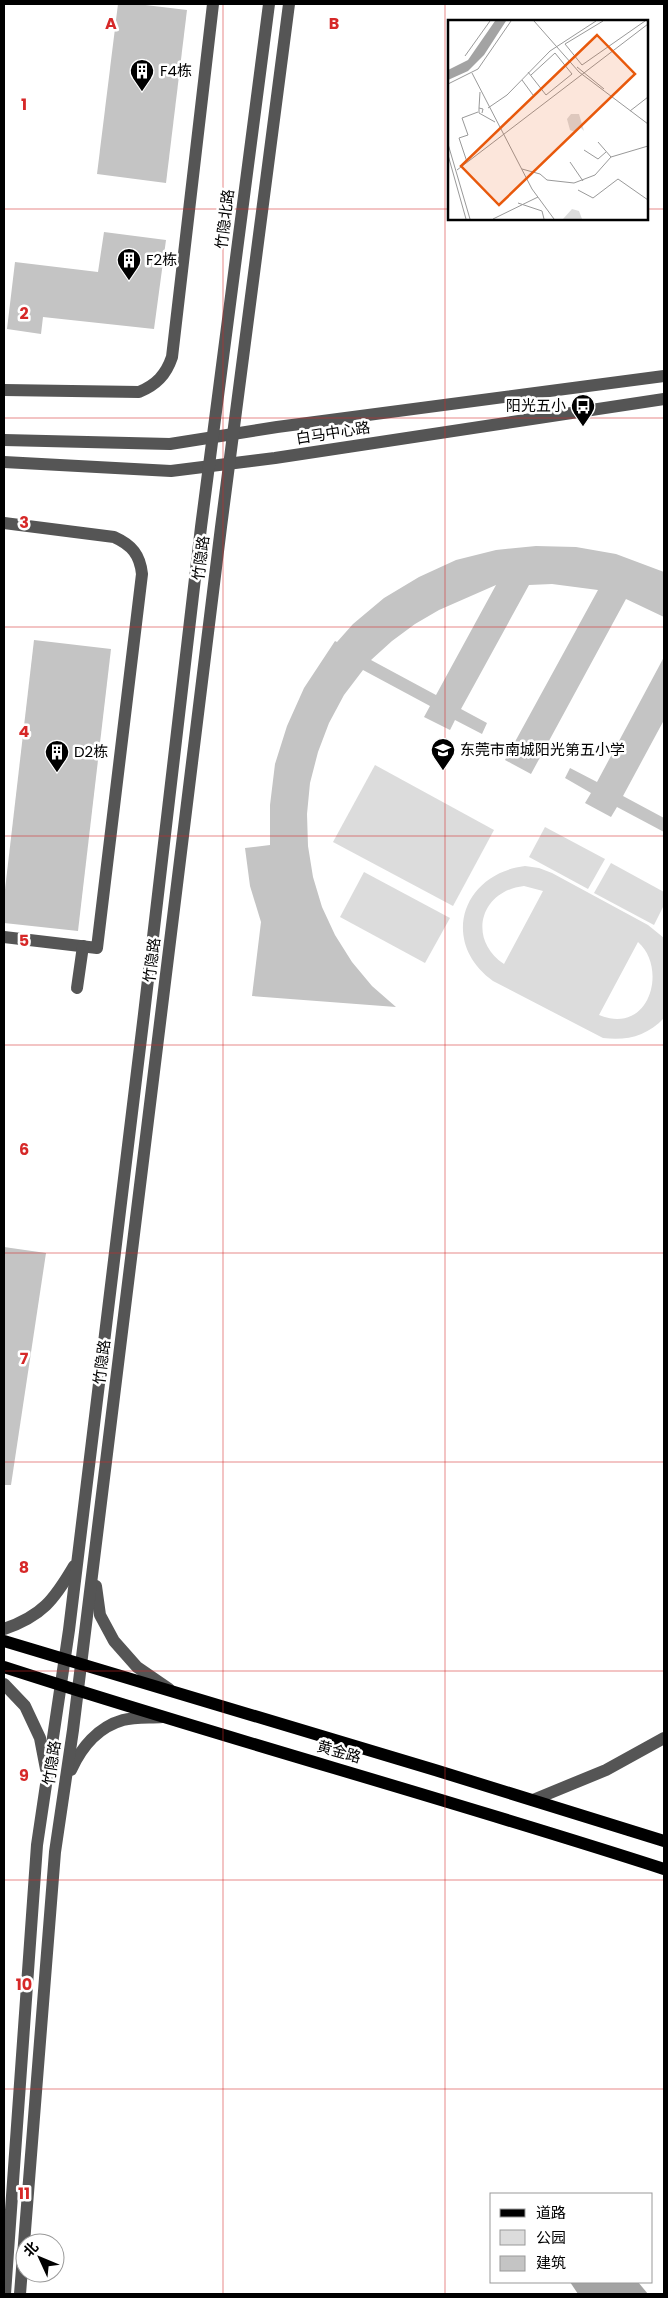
<svg xmlns="http://www.w3.org/2000/svg" width="668" height="2298" viewBox="0 0 668 2298" font-family="Poppins,'Noto Sans SC',sans-serif">
<style>
.green{fill:#dcdcdc;fill-rule:evenodd}
.water{fill:#a3a3a3}
.building{fill:#c4c4c4;fill-rule:evenodd}
.lines{fill:none;stroke-linecap:round;stroke-linejoin:round}
.minor{stroke:#555;stroke-width:12}
.major{stroke:#000;stroke-width:12}
.grid{fill:none;stroke:#d62828;stroke-width:1;stroke-opacity:0.55}
.labels{text-anchor:middle;stroke-width:5;stroke-linejoin:round;paint-order:stroke}
.poi-label{font-size:15px;fill:#000;stroke:#fff;text-anchor:start}
.street-label{font-size:15px;fill:#000;stroke:#fff}
.inset-road{fill:none;stroke:#999;stroke-width:1}
.view{fill:#e8590c;fill-opacity:0.15;stroke:#e8590c;stroke-width:2.5}
.inset-edge{fill:none;stroke:#000;stroke-width:2.5}
.grid-label{font-size:16px;text-anchor:middle;font-weight:bold;fill:#d62828;stroke:#fff;stroke-width:5;stroke-linejoin:round;paint-order:stroke}
</style>
<rect width="100%" height="100%" fill="#fff"/>
<g class="green">
<path d="M375,765l119,65 -41,76 -120,-64z"/>
<path d="M545,827l60,32 -17,30 -59,-32z"/>
<path d="M611,863l53,29v13l-10,20 -60,-32z"/>
<path d="M525,866l14,2 13,5 96,52 16,13v80c-17,18 -37,23 -61,20l-110,-57c-53,-38 -32,-107 32,-115zM524,886l19,5 -39,73c-37,-25 -24,-73 20,-78zM638,942c30,26 12,94 -39,73z"/>
<path d="M364,872l86,46 -25,45 -85,-46z"/>
</g>
<path class="water" d="M570,2282h68l10,12h-70z"/>
<g class="building">
<path d="M118,4h19l50,6 -21,173 -69,-9z"/>
<path d="M104,232l62,8 -12,89 -111,-12 -2,17 -34,-5 8,-67 83,10z"/>
<path d="M536,546l40,1 40,7 48,18v45l-38,-18 -95,175 -26,-14 93,-170 -46,-6 -23,1 -68,124 26,14 -5,11 -27,-14 -5,10 -26,-13 6,-11 -67,-36 -19,25 -15,28 -11,29 -8,31 -3,31 1,32 5,31 9,30 13,28 17,27 20,24 24,21 -144,-11 9,-74 -11,-36 -5,-38 25,-3v-40l5,-41 12,-38 17,-38 31,-47 2,1 16,-18 31,-26 35,-21 37,-17 40,-10zM496,585l-60,110 -65,-35 21,-19 23,-17 24,-14z"/>
<path d="M34,640l77,9 -33,282 -74,-8v-25z"/>
<path d="M664,657v63l-41,76 41,22v14l-47,-25 -6,10 -26,-14 6,-10 -26,-15 5,-10 27,14z"/>
<path d="M4,1247l42,6 -35,232h-7z"/>
</g>
<g class="lines">
<g class="minor">
<path d="M4,390l135,2c17,-7 27,-17 33,-35l41,-353"/>
<path d="M4,440l166,4 107,-17 387,-51"/>
<path d="M4,462l167,9 104,-13 389,-59"/>
<path d="M4,523l110,14c18,8 26,18 28,37l-45,374 -93,-11"/>
<path d="M77,988l6,-42"/>
<path d="M96,1586l4,29 14,26 23,26 32,22"/>
<path d="M4,1629c38,-13 50,-29 70,-63"/>
<path d="M4,1684l21,22 15,32 6,31"/>
<path d="M71,1770c10,-22 27,-43 52,-50 12,-3 27,-2 39,-3"/>
<path d="M533,1800l73,-30 58,-32"/>
<path d="M5,2294l32,-449 32,-215 75,-616 57,-487 68,-523"/>
<path d="M20,2294l35,-442 18,-122 148,-1203 68,-523"/>
</g>
<g class="major">
<path d="M4,1641l431,129 229,71"/>
<path d="M4,1667c219,71 441,131 660,202"/>
</g>
</g>
<path class="grid" d="M223,4v2290M445,4v2290M4,209h445M647,209h17M4,418h660M4,627h660M4,836h660M4,1045h660M4,1253h660M4,1462h660M4,1671h660M4,1880h660M4,2089h660"/>
<defs>
<g id="building-pin" transform="scale(1.25)"><path d="M0 17L-7.5 6A9.5 9.5 0 1 1 7.5 6Z" fill="#000" stroke="#fff"/><path d="M-4-6H4V6H1V3H-1V6H-4ZM-2.5-4.3h1.7v1.8h-1.7ZM.8-4.3h1.7v1.8H.8ZM-2.5-1h1.7V.8h-1.7ZM.8-1h1.7V.8H.8Z" fill="#fff"/></g>
<g id="bus-pin" transform="scale(1.25)"><path d="M0 17L-7.5 6A9.5 9.5 0 1 1 7.5 6Z" fill="#000" stroke="#fff"/><path d="M-5-6H5V4H4V6H2V4H-2V6H-4V4H-5ZM-3.5-4V0h7V-4ZM-3.5 1.2v1.5H-2V1.2ZM2 1.2v1.5H3.5V1.2Z" fill="#fff"/></g>
<g id="school-pin" transform="scale(1.25)"><path d="M0 17L-7.5 6A9.5 9.5 0 1 1 7.5 6Z" fill="#000" stroke="#fff"/><path d="M0-5L7-2L0 1L-7-2ZM-4 1L0 2.5L4 1V4Q0 6-4 4Z" fill="#fff"/></g>
</defs>
<g fill-rule="evenodd">
<use href="#building-pin" x="142" y="71"/>
<use href="#building-pin" x="129" y="260"/>
<use href="#bus-pin" x="583" y="406"/>
<use href="#school-pin" x="443" y="750"/>
<use href="#building-pin" x="57" y="752"/>
</g>
<g class="labels">
<g class="poi-label">
<text x="160" y="76">F4栋</text>
<text x="146" y="265">F2栋</text>
<text x="566" y="411" text-anchor="end">阳光五小</text>
<text x="460" y="755">东莞市南城阳光第五小学</text>
<text x="74" y="757">D2栋</text>
</g>
<g class="street-label">
<text transform="translate(225 219) rotate(-83)" y="5">竹隐北路</text>
<text transform="translate(333 433) rotate(-9)" y="5">白马中心路</text>
<text transform="translate(201 558) rotate(-83)" y="5">竹隐路</text>
<text transform="translate(152 960) rotate(-83)" y="5">竹隐路</text>
<text transform="translate(102 1362) rotate(-83)" y="5">竹隐路</text>
<text transform="translate(339 1752) rotate(16)" y="5">黄金路</text>
<text transform="translate(52 1763) rotate(-81)" y="5">竹隐路</text>
</g>
</g>
<g transform="translate(448 20)">
<rect width="200" height="200" fill="#fff"/>
<path d="M123,94h8l5,17 -4,-4 -5,5 -5,-2 -3,-11zM124,189l7,2 3,8h-19z" fill="#dcdcdc"/>
<path d="M47,1h11l-22,34 -16,16 -20,9v-10l20,-10z" fill="#a3a3a3"/>
<path class="inset-road" d="M86,1l45,51 69,52M155,1l-38,23 17,21 63,-44M17,36l25,-35M129,47l27,22M80,52l11,14 7,9 26,-21 -17,-21 -24,22M24,53l60,116 22,30M74,60l11,15M0,64l30,-15 33,-48M31,88l1,-16M40,88l19,-13 43,-44 46,-30M182,91l18,-14M34,93l1,-4 -4,-1v5l16,9M150,122l13,15M0,124l22,75M136,130l14,9 8,-7M0,135l18,64M19,142l-8,-24 9,-3 -6,-17 16,-6M122,142l13,19M74,149l18,5 7,6 27,3 21,-8 16,-18 37,-11M9,150l191,-146M130,170l15,8 25,-19 30,21M70,183l24,8 2,8M45,199l45,-22"/>
<path class="view" d="M149,15l38,39 -136,131 -38,-39z"/>
<rect width="200" height="200" class="inset-edge"/>
</g>
<g class="grid-label">
<text x="111" y="29">A</text>
<text x="334" y="29">B</text>
<text x="24" y="110">1</text>
<text x="24" y="319">2</text>
<text x="24" y="528">3</text>
<text x="24" y="737">4</text>
<text x="24" y="946">5</text>
<text x="24" y="1155">6</text>
<text x="24" y="1364">7</text>
<text x="24" y="1573">8</text>
<text x="24" y="1781">9</text>
<text x="24" y="1990">10</text>
<text x="24" y="2199">11</text>
</g>
<rect width="668" height="2298" fill="none" stroke="#000000" stroke-width="10"/>
<rect x="490" y="2193" width="162" height="90" fill="#ffffff" stroke="#999999"/>
<rect x="500" y="2209" width="25" height="8" fill="#000000" stroke="#999999"/>
<text x="536" y="2218" font-size="15" fill="#000000">道路</text>
<rect x="500" y="2230" width="25" height="15" fill="#dcdcdc" stroke="#999999"/>
<text x="536" y="2243" font-size="15" fill="#000000">公园</text>
<rect x="500" y="2256" width="25" height="15" fill="#c4c4c4" stroke="#999999"/>
<text x="536" y="2268" font-size="15" fill="#000000">建筑</text>
<g transform="translate(40 2258) rotate(314)"><circle r="24" fill="#ffffff" stroke="#999999"/>
<path d="M0-4L9 19L0 12L-9 19Z" fill="#000000"/>
<text y="-8" font-size="14" font-weight="bold" text-anchor="middle" fill="#000000">北</text>
</g>
</svg>
